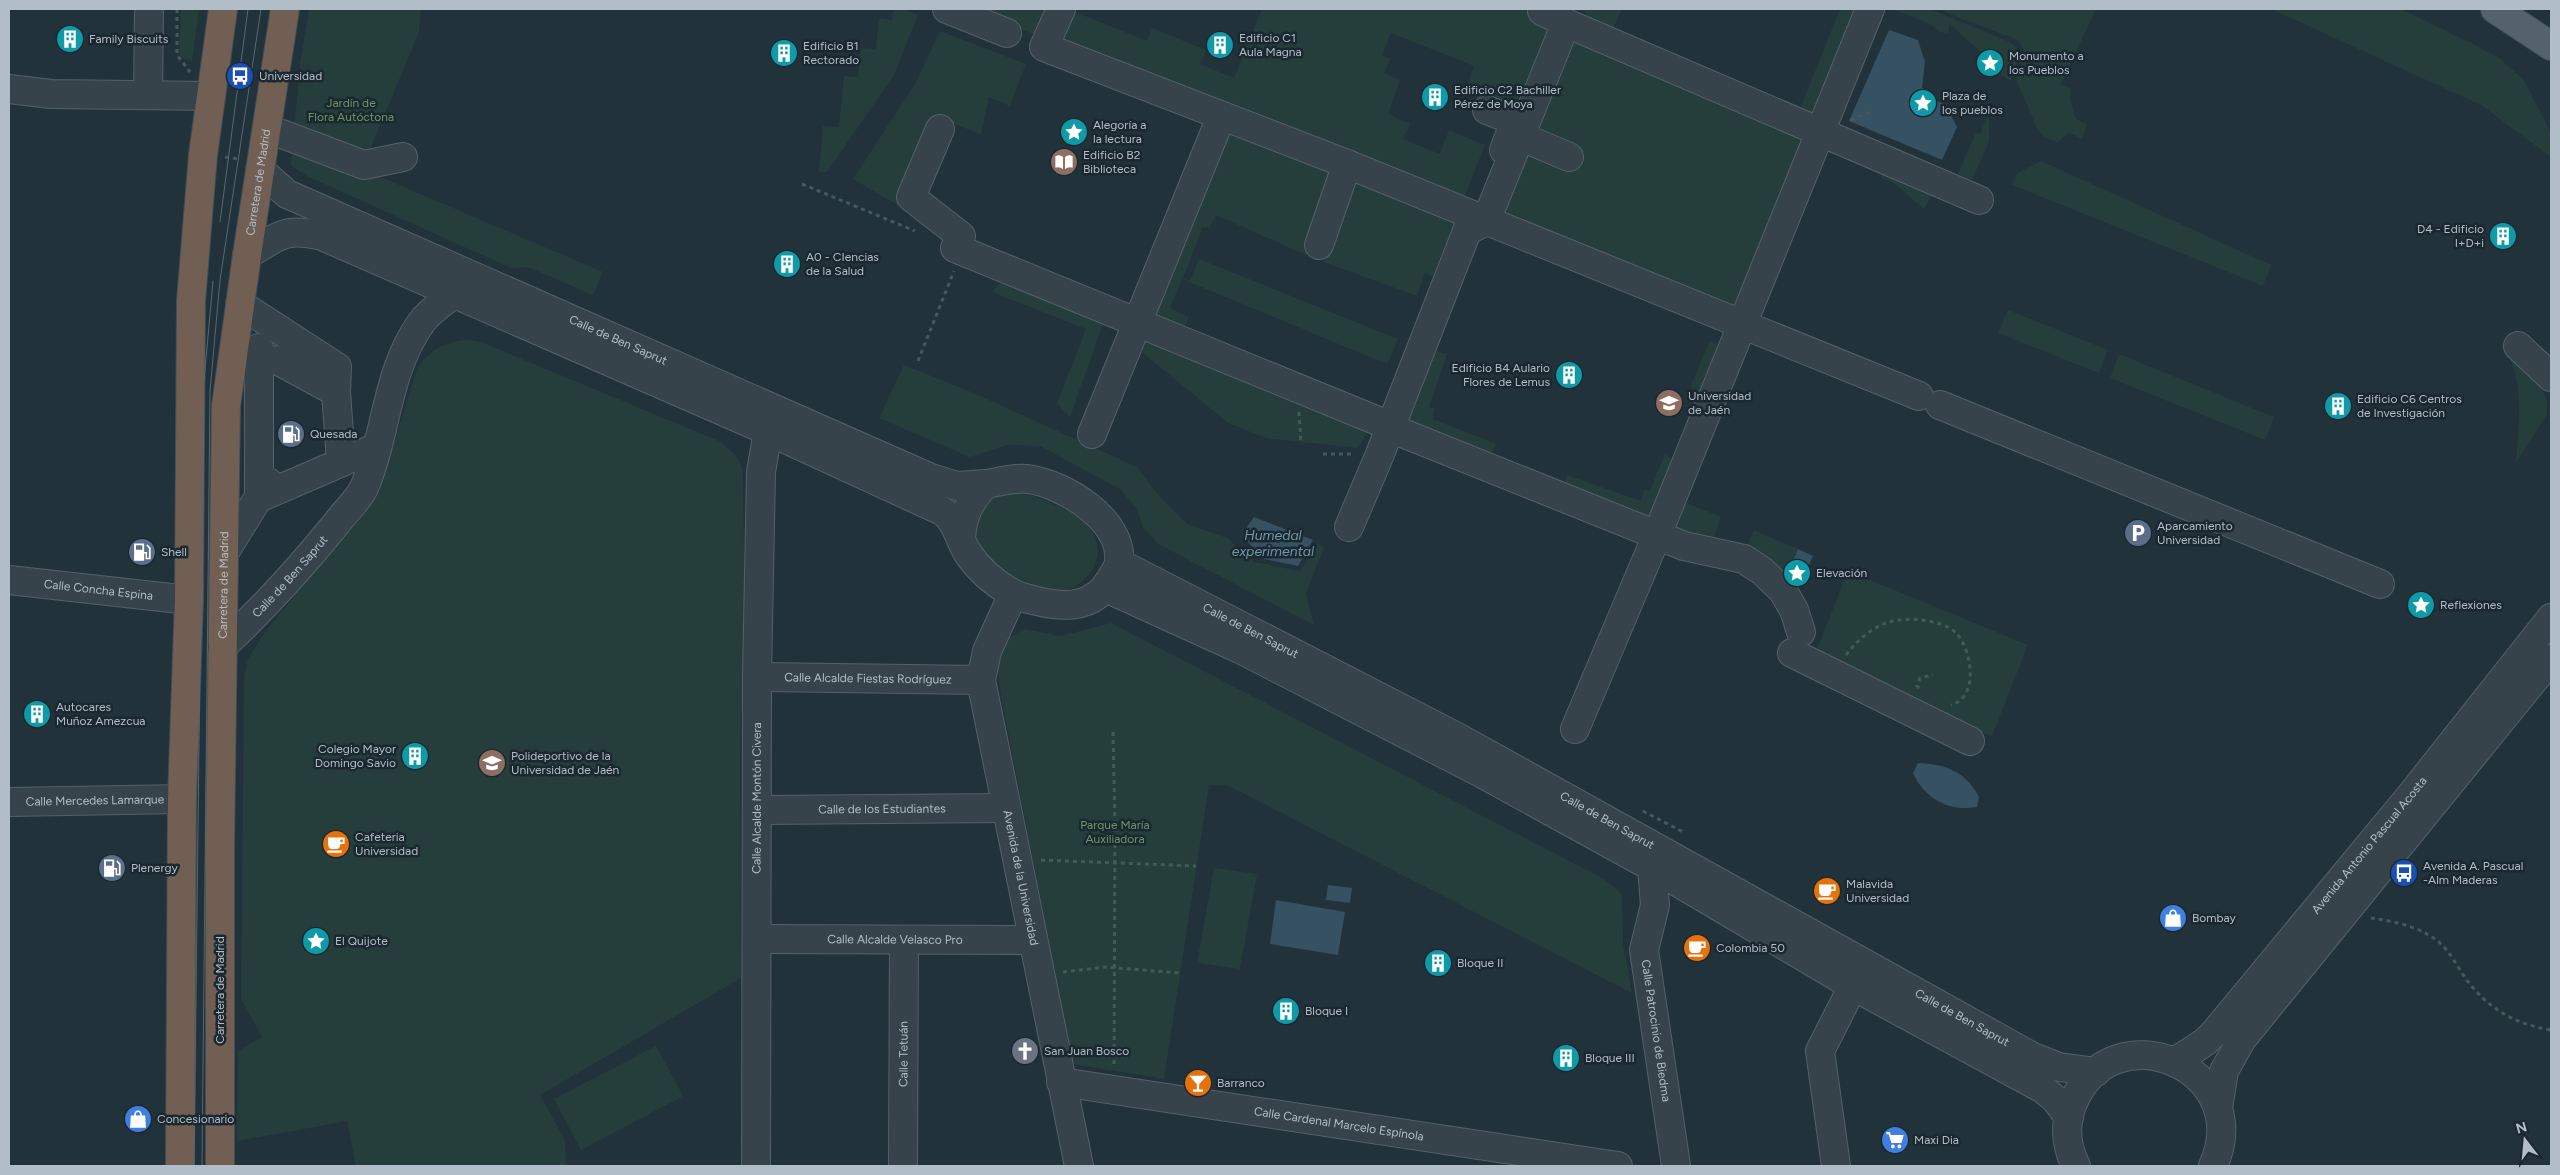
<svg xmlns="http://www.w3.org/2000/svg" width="2560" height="1175" viewBox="0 0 2560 1175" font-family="Figtree,sans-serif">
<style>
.green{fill:#253e3b}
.water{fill:#355162}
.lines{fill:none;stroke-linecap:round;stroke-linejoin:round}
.minor-casing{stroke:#546169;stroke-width:30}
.major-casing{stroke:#424f57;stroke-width:30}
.highway-casing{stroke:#414e56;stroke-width:30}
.path{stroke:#445a58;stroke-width:3;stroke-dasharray:4 4;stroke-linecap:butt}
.minor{stroke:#36434b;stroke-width:28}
.major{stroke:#54626b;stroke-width:28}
.highway{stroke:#715f53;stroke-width:28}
.tram{stroke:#586872;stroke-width:1}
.labels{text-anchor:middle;stroke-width:5;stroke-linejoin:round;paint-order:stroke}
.poi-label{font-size:12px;fill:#b1bec7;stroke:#1b2830;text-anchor:start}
.park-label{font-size:12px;fill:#679868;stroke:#1b2830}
.street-label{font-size:12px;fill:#b1bec7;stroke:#1b2830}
.water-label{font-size:14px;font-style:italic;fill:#7096aa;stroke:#1b2830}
</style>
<rect width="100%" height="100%" fill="#22323b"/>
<g class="green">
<path d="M181,9h18l-7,52 -11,-4 -2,-6z"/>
<path d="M309,9h112l-2,23 -57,137 241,103 -10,23 -65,-28 -17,1 -202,-91 -18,-11 9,-101z"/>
<path d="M894,9h9l15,6 -24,60 -67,97h-8l4,-46 16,1 5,-51 14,1 3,-29 15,1 3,-31 13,2z"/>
<path d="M970,9h98l79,32 5,-13 54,22 -6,14 34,14 28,-69h269l-4,8 60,30 7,-15 -10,-23h38l-18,39 204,88 -73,179 -240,-99 35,-88 -41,-26 -25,-9 10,-27 -83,-33 -9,22 8,4 -6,14 16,7 -12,34 22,10 -7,15 37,15 9,-24 36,15 -52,131 -8,-3 -8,23 -93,-34 4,-13 -14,-5 -6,12 -92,-41 -6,13 -7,-1 -20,51 7,3 9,-22 199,80 -11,25 -205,-85 -12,29 19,9 -5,11 -39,-4 84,-204 -188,-83z"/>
<path d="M1840,9h18l-46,113 -15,-6z"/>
<path d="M1893,9h37l80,33 7,6 -1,23 -6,10 -13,-10 4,-4 1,-11 -11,-5 -9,2 -32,-29 -2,9 -9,-1 -7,-7z"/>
<path d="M1937,9h159l-35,75 10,5 -1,8 5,21 12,7 -5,14 -14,-7 -10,11 -14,-6 -8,-11 -19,-45 7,-30 -6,-11z"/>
<path d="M2271,9h130l72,35 26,14 25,22 27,53v24l-70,-52z"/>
<path d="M940,31l86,33 -16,42 -21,-9 -8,37 -41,-15 -37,89 -50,-29 62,-95z"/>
<path d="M1989,118v23l-17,39 -14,-6 18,-42 4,2 6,-15z"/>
<path d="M2041,161l230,104 -8,21 -251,-101 5,-12z"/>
<path d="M1888,172l46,20 -10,17 -28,-24 -15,-8v-4z"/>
<path d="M1003,280l101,41 -34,96 -13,-13 29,-75 -94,-37z"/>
<path d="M2008,310l100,40 -9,23 -101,-40z"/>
<path d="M1141,339l228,91 -11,18 -92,-10 -38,-15 -91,-75z"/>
<path d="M468,340l13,2 238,99c13,10 23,17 24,35l2,154 -5,120 1,228 -201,117 25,45 1,26h-210l-9,-45 -110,20 1,-90 24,-14 -21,-38 3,-323 4,-17 17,-27 113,-137 39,-126c12,-19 29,-28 51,-29z"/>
<path d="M1710,340l12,6 -26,63 -6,-6 5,-11 -4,-6z"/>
<path d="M1436,351l11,3 -18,53 6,1 -2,11 63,25 -6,15 -84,-35z"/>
<path d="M2119,354l155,63 -9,23 -155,-62z"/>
<path d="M2511,361l9,1 20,23 7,15v14l-31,49c2,-34 8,-70 -5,-102z"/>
<path d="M904,365l67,27 166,75 21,28 29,29 40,14 27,24 46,9 18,-28 6,4 -18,47 8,31 -156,-81 -15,-17 -6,-18 -17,-20 -80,-43 -33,-1 -37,12 -91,-39z"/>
<path d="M1665,454l10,8 -21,64 -91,-40 4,-11 74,26 4,-12 5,2z"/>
<path d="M1024,492c17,8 49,18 61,31 31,30 0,74 -40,69 -10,-2 -40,-16 -48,-22 -8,-6 -15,-14 -22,-21 -1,-10 -3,-23 -1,-33 5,-23 31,-23 50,-24z"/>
<path d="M1679,500l42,17 -8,23 -44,-11z"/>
<path d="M1754,530l44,19 -13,30 -40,-28z"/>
<path d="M1850,566l3,7 175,72 -36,91 -66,-24 -109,-63z"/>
<path d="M1111,623l493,256 18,15 1,50 9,49 -403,-207 -20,-1 -45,294 -91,-15 -72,-368 -4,-33 7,-22 19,-12 38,7z"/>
<path d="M1214,868l43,6 -17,95 -43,-6z"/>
<path d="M656,1046l27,50 -102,54 -27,-51z"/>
</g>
<g class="water">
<path d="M1889,30l29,10 7,22 -3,25 6,11 17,6 12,23 -15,33 -93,-39z"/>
<path d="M1254,517l59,23 -15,26 -34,-7 -17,-18 -1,-13z"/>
<path d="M1798,549l15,7 -13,29 -15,-6z"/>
<path d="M1918,763c28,1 48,9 61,34l-2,10c-28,5 -52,-8 -64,-34z"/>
<path d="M1328,885l24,3 -2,15 -24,-3z"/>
<path d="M1276,900l69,12 -7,43 -68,-11z"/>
</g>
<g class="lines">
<g class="minor-casing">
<g id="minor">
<path d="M947,9l60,24"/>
<path d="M1061,9l-17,38 303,117 572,232"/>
<path d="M1543,9l-1,2 24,12 413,177"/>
<path d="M9,89l42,5 160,2"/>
<path d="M148,95l1,-86"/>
<path d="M1487,110l28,11 -11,29"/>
<path d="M940,129l-29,68 50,39 -6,12 423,173 12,7 294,118 60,13 18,12 21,20 11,19 7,22"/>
<path d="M282,134l82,31 39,-8"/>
<path d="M1522,137l47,20"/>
<path id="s1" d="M260,170l27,24 644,284 26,8 29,-2"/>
<path d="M1319,245l28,-81"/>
<path d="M247,255c32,-19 37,-28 75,-19l446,195 174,80c15,11 16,26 25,41 11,17 27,31 45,41 7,4 17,6 25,8 28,7 57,7 73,-21 3,-5 8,-12 9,-17 5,-43 -55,-79 -91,-84 -13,-2 -29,3 -42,5 -16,16 -23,30 -25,53"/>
<path d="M240,304l97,63 -1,25"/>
<path d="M2518,346l33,31"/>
<path d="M259,348v150l118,-51"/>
<path d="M277,360l59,32 5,69"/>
<path d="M1940,405l440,179"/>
<path d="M1092,434l129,-317"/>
<path d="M1349,527l31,-73 87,-223 19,-10 80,-198"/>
<path d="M223,555l45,-73"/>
<path id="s2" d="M1119,563l340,175 574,319 26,10 37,5"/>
<path id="s3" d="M9,580l180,20"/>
<path d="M1106,588l134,61 243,125 169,93 201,119 190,103 12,10 14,18"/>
<path id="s4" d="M1013,594l-26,57 -6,29 98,486"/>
<path id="s5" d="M222,647c41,-38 79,-80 114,-123 8,-11 22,-24 28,-36 23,-54 22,-116 57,-165 8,-12 23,-21 34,-30"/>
<path d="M1792,653l178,88"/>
<path id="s6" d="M757,677l224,3"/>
<path d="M1575,729l82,-194 213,-526"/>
<path id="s7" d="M9,802l173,-3"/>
<path id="s8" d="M758,810l247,-2"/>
<path id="s9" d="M1652,867l3,38 -11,45 32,216"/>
<path id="s10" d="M757,939l264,1 11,-2"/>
<path id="s11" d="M2176,1061l29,-19 10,-10 196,-237 140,-177"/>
<path id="s12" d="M1061,1082l557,84"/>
<path d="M2218,1108l6,-37 18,-32 309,-380"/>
<path id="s13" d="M756,1166l1,-489 4,-205 7,-41"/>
<path id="s14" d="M903,1166l1,-226"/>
<path d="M1836,1166l-16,-115 33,-65"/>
<path d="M2076,1166c-10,-20 -12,-42 -3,-63 39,-95 184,-35 140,63"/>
</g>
</g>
<g class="major-casing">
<path id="major" d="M2495,9l56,37"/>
</g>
<g class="highway-casing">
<g id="highway">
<path d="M180,1166l2,-367 7,-199 2,-299 12,-146 20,-146"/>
<path id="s15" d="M220,1166v-320l6,-440 21,-151 38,-246"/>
</g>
</g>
<g class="path">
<path d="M177,9v46l13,17"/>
<path d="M1851,120l22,-9"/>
<path d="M225,157l13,2"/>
<path d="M802,184l113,47"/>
<path d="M918,361l36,-90"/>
<path d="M1299,412l2,32"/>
<path d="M1323,454h32"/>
<path d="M1846,655c10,-13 21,-23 35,-30 19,-10 63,-7 77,10 14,18 21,62 -7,70"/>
<path d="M1919,688l-2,-2 3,-8 13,-3"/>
<path d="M1113,732l2,93 -1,243"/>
<path d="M1643,811l40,21"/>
<path d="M1041,860l155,6"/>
<path d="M2371,918c22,3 50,9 68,24 10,9 17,22 25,34 21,31 50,48 87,54"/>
<path d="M1063,972l42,-5 75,6"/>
</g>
<use href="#minor" class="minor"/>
<use href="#major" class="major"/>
<use href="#highway" class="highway"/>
<g class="tram">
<path d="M220,222l28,-213"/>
<path d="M204,381l9,-100"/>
<path d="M194,1166l9,-760"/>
<path d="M202,1166l8,-775 10,-111 41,-271"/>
</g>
</g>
<defs>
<g id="building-disc" transform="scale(1.4375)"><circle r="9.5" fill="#0f9aa8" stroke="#1b2830"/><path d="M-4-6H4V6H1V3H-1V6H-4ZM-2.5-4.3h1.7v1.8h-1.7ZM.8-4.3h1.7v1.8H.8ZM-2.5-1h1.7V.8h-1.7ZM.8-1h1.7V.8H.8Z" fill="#fff"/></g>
<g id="sight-disc" transform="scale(1.4375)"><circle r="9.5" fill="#0f9aa8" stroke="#1b2830"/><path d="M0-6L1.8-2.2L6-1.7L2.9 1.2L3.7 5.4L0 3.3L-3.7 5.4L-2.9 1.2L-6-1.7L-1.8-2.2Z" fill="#fff"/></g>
<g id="bus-disc" transform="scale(1.4375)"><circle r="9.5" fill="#1a4fb4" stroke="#1b2830"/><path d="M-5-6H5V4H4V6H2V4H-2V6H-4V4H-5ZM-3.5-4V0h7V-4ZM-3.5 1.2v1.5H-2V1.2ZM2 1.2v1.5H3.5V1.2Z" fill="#fff"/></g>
<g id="library-disc" transform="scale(1.4375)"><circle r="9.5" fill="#8d6e63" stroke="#1b2830"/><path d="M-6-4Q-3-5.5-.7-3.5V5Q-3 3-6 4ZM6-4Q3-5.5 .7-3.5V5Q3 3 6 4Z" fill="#fff"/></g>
<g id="university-disc" transform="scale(1.4375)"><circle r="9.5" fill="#8d6e63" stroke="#1b2830"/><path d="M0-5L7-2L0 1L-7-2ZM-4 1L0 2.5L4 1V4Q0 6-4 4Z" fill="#fff"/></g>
<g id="fuel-disc" transform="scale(1.4375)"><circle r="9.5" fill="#5c6f8a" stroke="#1b2830"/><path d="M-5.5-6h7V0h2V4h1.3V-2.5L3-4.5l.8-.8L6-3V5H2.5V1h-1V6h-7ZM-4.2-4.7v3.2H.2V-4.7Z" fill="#fff"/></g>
<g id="parking-disc" transform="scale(1.4375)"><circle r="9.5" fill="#5c6f8a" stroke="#1b2830"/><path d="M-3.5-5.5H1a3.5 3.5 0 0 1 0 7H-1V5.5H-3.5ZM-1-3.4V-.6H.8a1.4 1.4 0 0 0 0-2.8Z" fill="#fff"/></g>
<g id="cafe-disc" transform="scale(1.4375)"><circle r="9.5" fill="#e8710a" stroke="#1b2830"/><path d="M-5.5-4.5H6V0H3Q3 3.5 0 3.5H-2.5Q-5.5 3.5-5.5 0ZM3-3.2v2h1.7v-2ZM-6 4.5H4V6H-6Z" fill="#fff"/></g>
<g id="shop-disc" transform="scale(1.4375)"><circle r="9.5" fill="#3f7fe0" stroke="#1b2830"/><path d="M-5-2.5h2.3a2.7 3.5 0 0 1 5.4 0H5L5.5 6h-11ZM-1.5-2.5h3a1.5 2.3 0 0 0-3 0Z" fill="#fff"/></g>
<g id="church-disc" transform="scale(1.4375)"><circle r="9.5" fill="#6b7280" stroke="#1b2830"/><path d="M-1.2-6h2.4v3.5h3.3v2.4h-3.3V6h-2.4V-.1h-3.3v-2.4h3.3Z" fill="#fff"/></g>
<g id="bar-disc" transform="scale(1.4375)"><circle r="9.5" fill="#e8710a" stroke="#1b2830"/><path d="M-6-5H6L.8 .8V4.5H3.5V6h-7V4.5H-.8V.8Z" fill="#fff"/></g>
<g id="supermarket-disc" transform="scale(1.4375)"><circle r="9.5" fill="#3f7fe0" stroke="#1b2830"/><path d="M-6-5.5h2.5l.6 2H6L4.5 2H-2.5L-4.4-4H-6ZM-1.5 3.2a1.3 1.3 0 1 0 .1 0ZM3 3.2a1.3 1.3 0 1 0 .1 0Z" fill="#fff"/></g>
</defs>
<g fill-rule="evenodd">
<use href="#building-disc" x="70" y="39"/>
<use href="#building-disc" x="1220" y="45"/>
<use href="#building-disc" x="784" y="53"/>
<use href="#sight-disc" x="1990" y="63"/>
<use href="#bus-disc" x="240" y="76"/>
<use href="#building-disc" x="1435" y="97"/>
<use href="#sight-disc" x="1923" y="103"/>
<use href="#sight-disc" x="1074" y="132"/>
<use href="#library-disc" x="1064" y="162"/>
<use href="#building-disc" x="2503" y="236"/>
<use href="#building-disc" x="787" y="264"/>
<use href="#building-disc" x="1569" y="375"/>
<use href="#university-disc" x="1669" y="403"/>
<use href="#building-disc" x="2338" y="406"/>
<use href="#fuel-disc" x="291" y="434"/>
<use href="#parking-disc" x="2138" y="533"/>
<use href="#fuel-disc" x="142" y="552"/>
<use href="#sight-disc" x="1797" y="573"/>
<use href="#sight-disc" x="2421" y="605"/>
<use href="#building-disc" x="37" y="714"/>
<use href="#building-disc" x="415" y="756"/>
<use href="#university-disc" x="492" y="763"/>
<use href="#cafe-disc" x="336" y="844"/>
<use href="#fuel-disc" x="112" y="868"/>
<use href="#bus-disc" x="2404" y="873"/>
<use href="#cafe-disc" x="1827" y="891"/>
<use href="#shop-disc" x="2173" y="918"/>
<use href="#sight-disc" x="316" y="941"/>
<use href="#cafe-disc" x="1697" y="948"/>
<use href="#building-disc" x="1438" y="963"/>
<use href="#building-disc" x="1286" y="1011"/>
<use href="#church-disc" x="1025" y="1051"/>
<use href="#building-disc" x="1566" y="1058"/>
<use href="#bar-disc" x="1198" y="1083"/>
<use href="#shop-disc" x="138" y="1119"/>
<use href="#supermarket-disc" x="1895" y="1140"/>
</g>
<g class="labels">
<g class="poi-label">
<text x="1239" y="42">Edificio C1<tspan x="1239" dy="14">Aula Magna</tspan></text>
<text x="89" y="43">Family Biscuits</text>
<text x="803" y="50">Edificio B1<tspan x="803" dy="14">Rectorado</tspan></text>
<text x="2009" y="60">Monumento a<tspan x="2009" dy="14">los Pueblos</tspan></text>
<text x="259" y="80">Universidad</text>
<text x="1454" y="94">Edificio C2 Bachiller<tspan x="1454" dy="14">Pérez de Moya</tspan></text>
<text x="1942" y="100">Plaza de<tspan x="1942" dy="14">los pueblos</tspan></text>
<text x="1093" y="129">Alegoría a<tspan x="1093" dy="14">la lectura</tspan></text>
<text x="1083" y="159">Edificio B2<tspan x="1083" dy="14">Biblioteca</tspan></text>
<text x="2484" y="233" text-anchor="end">D4 - Edificio<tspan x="2484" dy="14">I+D+i</tspan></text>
<text x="806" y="261">A0 - CIencias<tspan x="806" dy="14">de la Salud</tspan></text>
<text x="1550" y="372" text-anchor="end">Edificio B4 Aulario<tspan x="1550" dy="14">Flores de Lemus</tspan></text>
<text x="1688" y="400">Universidad<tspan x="1688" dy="14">de Jaén</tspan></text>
<text x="2357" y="403">Edificio C6 Centros<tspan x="2357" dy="14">de Investigación</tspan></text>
<text x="310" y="438">Quesada</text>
<text x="2157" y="530">Aparcamiento<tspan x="2157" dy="14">Universidad</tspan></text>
<text x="161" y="556">Shell</text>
<text x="1816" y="577">Elevación</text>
<text x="2440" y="609">Reflexiones</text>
<text x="56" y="711">Autocares<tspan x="56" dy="14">Muñoz Amezcua</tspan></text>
<text x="396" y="753" text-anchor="end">Colegio Mayor<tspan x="396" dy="14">Domingo Savio</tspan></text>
<text x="511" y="760">Polideportivo de la<tspan x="511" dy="14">Universidad de Jaén</tspan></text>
<text x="355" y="841">Cafeteria<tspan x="355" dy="14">Universidad</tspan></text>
<text x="2423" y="870">Avenida A. Pascual<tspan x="2423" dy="14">-Alm Maderas</tspan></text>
<text x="131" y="872">Plenergy</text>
<text x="1846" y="888">Malavida<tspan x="1846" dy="14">Universidad</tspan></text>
<text x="2192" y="922">Bombay</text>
<text x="335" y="945">El Quijote</text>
<text x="1716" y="952">Colombia 50</text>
<text x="1457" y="967">Bloque II</text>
<text x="1305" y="1015">Bloque I</text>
<text x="1044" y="1055">San Juan Bosco</text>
<text x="1585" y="1062">Bloque III</text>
<text x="1217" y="1087">Barranco</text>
<text x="157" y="1123">Concesionario</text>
<text x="1914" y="1144">Maxi Dia</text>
</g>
<g class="park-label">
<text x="351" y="107">Jardín de<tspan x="351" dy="14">Flora Autóctona</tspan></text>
<text x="1115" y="829">Parque María<tspan x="1115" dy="14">Auxiliadora</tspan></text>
</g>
<g class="street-label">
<text dy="4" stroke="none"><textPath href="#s15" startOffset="986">Carretera de Madrid</textPath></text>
<text dy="4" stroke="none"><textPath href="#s1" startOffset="398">Calle de Ben Saprut</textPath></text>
<text dy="4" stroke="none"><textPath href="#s5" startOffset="98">Calle de Ben Saprut</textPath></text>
<text dy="4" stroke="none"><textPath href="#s15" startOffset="581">Carretera de Madrid</textPath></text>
<text dy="4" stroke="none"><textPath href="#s3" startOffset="90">Calle Concha Espina</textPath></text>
<text dy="4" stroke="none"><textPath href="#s2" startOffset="148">Calle de Ben Saprut</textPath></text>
<text dy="4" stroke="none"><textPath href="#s6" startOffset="111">Calle Alcalde Fiestas Rodríguez</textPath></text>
<text dy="4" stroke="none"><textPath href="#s13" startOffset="368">Calle Alcalde Montón Civera</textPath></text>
<text dy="4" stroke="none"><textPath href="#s7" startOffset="86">Calle Mercedes Lamarque</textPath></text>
<text dy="4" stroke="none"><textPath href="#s8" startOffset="124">Calle de los Estudiantes</textPath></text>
<text dy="4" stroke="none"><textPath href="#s2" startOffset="552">Calle de Ben Saprut</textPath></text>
<text dy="4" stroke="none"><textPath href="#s11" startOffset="291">Avenida Antonio Pascual Acosta</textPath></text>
<text dy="4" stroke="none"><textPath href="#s4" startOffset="294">Avenida de la Universidad</textPath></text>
<text dy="4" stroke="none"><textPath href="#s10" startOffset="138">Calle Alcalde Velasco Pro</textPath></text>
<text transform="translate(220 990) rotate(-90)" y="4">Carretera de Madrid</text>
<text dy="4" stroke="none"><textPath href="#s2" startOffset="958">Calle de Ben Saprut</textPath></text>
<text dy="4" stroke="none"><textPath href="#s9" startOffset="166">Calle Patrocinio de Biedma</textPath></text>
<text dy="4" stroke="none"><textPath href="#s14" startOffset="112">Calle Tetuán</textPath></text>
<text dy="4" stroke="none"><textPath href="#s12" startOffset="281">Calle Cardenal Marcelo Espínola</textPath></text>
</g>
<g class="water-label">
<text x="1273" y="540">Humedal<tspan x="1273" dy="16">experimental</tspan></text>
</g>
</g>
<rect width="2560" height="1175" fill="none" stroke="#b1bec7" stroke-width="20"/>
<g transform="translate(2525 1140) rotate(344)" stroke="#1b2830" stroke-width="4" paint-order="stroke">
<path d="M0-4L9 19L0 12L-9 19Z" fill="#b1bec7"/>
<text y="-8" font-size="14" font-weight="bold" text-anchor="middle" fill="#b1bec7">N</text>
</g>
</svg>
